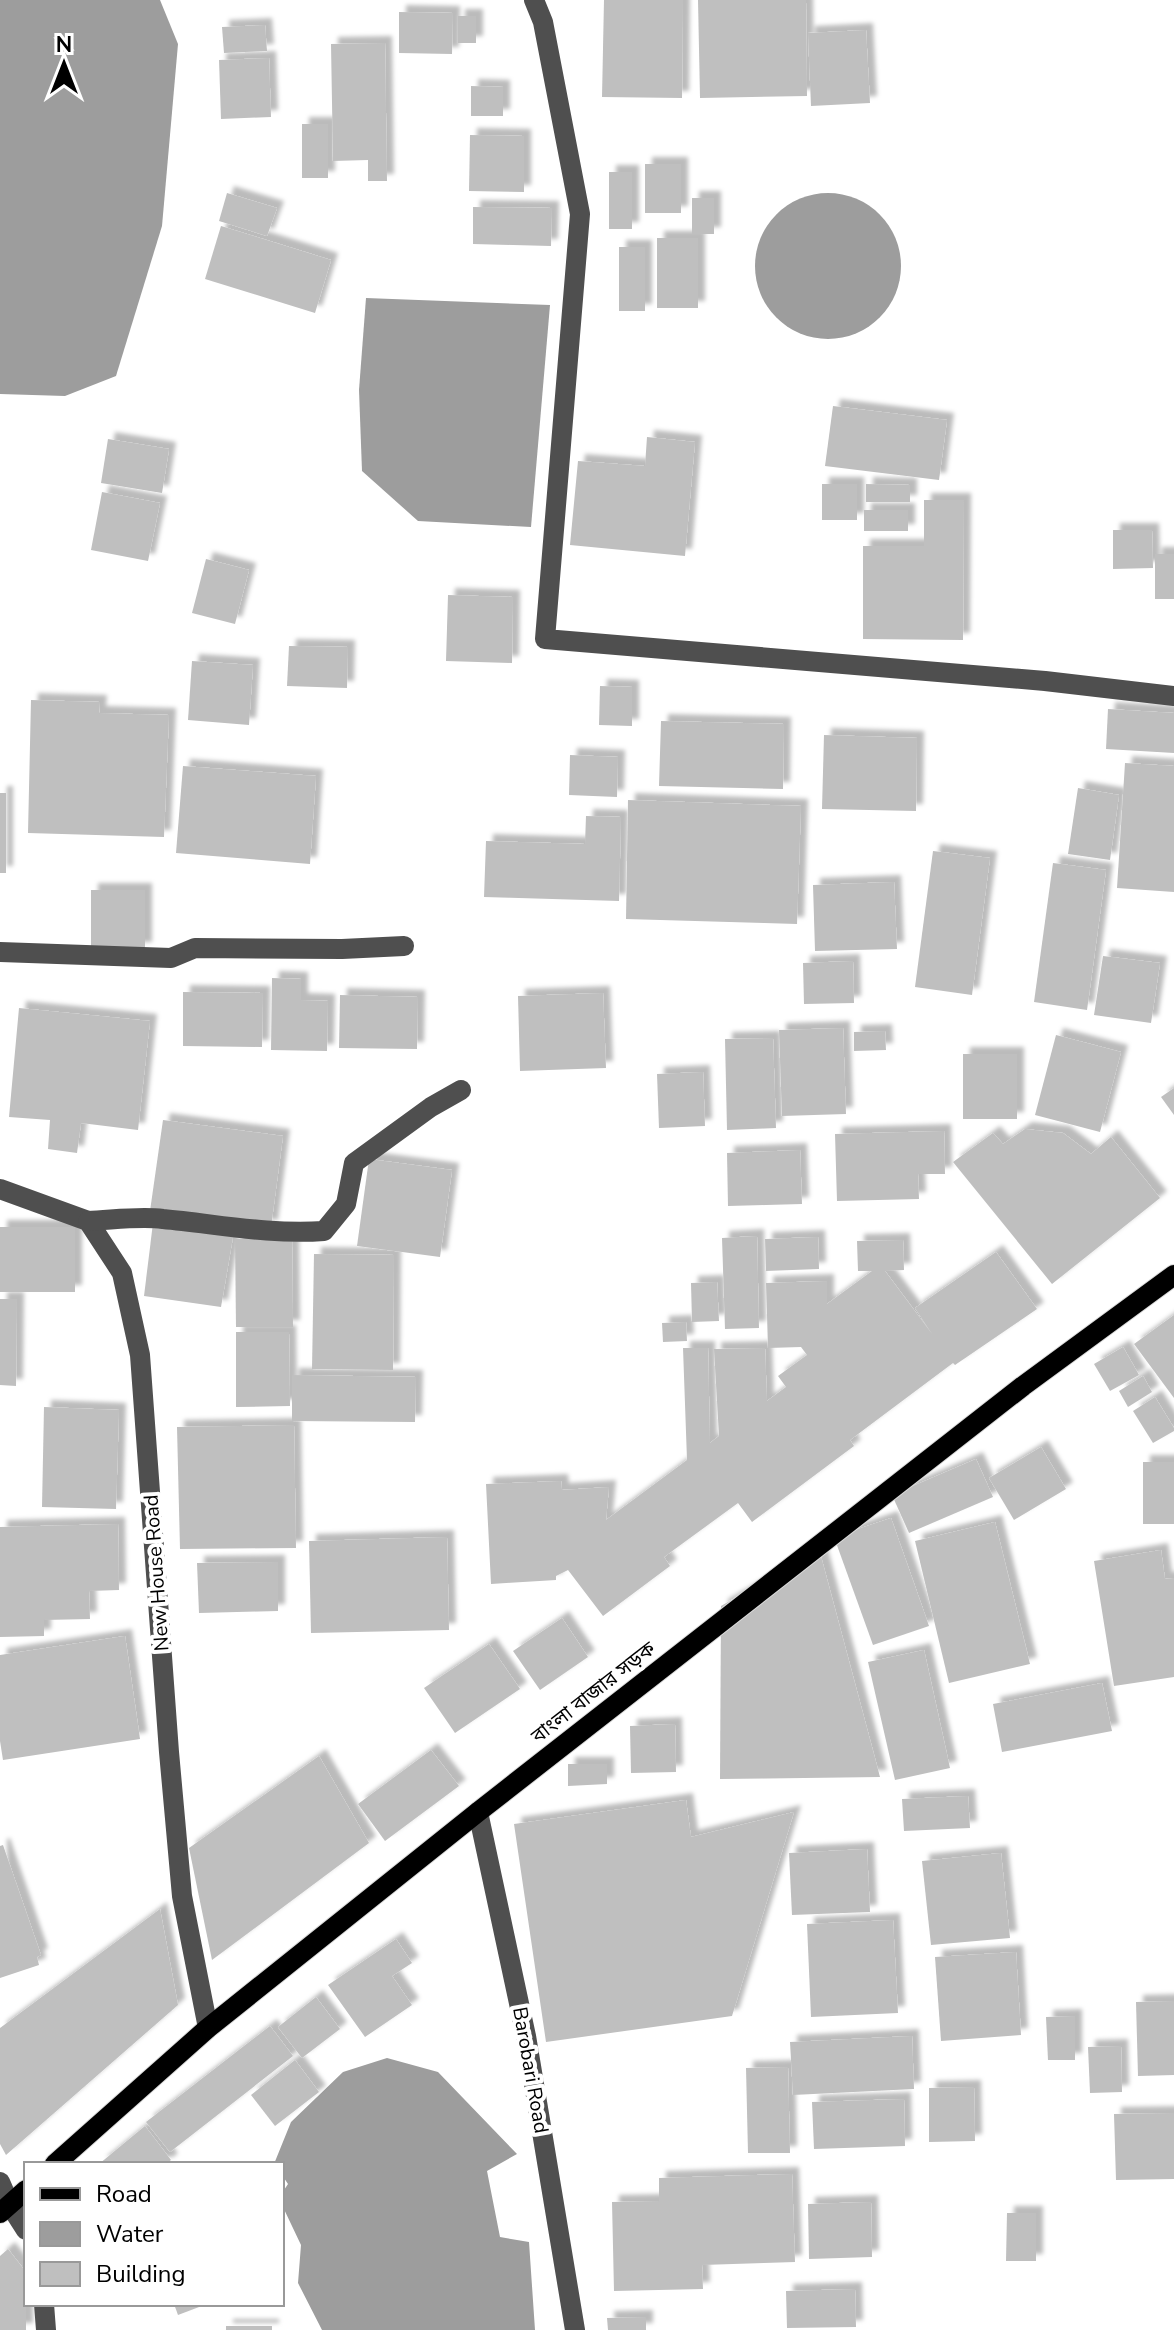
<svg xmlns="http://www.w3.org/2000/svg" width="1174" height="2330" viewBox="0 0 1174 2330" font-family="'Nunito Sans','Noto Sans Bengali',sans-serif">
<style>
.water{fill:#9d9d9d}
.building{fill:#bfbfbf;filter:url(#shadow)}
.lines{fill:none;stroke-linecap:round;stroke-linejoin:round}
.major-casing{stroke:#dbdbdb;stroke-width:22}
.minor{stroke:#4f4f4f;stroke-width:20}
.major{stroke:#000;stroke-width:20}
.labels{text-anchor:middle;stroke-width:8;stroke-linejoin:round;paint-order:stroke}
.street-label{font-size:20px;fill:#000;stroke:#fff}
</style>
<defs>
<filter id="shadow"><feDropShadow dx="7" dy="-7" stdDeviation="2" flood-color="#0004"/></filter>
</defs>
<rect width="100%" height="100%" fill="#fff"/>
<g class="water">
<path d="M0,0h160l18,44 -16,182 -46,150 -51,20 -65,-2z"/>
<circle cx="828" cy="266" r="73"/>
<path d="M366,298l184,7 -19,222 -113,-6 -56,-50 -3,-81z"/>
<path d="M387,2058l51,14 79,82 -30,17 13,66 29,5 6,88h-213l-24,-47 3,-38 -19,-40v-12l6,-9 -6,-9v-11h-8l17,-42 52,-50z"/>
</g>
<g class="building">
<path d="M604,0h79l-1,98 -80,-1z"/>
<path d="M698,0h108l1,96 -107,2z"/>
<path d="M399,12l54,1 -1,41 -53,-1z"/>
<rect x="458" y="16" width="18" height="27"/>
<path d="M265,25l2,26 -43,2 -2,-26z"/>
<path d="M866,30l4,73 -59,3 -3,-73z"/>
<path d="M385,43l2,138h-19v-21l-35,1 -2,-117z"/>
<path d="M269,58l2,59 -50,2 -2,-59z"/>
<path d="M471,86l32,1v29h-32z"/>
<rect x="302" y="124" width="26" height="54"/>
<path d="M470,135l54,1v56l-55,-1z"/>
<rect x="645" y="164" width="36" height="49"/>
<rect x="609" y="172" width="23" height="57"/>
<path d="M227,193l50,15 -10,28 -48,-15z"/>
<rect x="692" y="198" width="22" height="36"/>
<path d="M473,207l79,1 -1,38 -78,-2z"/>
<path d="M221,226l110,34 -16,53 -110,-34z"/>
<rect x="657" y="238" width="41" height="70"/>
<rect x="619" y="247" width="26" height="64"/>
<path d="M833,406l114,14 -8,60 -114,-14z"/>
<path d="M647,437l48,5 -10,114 -115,-11 8,-84 67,5z"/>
<path d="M108,439l61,10 -7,44 -61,-10z"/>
<rect x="822" y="484" width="35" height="36"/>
<path d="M866,484l44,1v17h-44z"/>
<path d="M102,492l58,11 -12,58 -57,-11z"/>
<path d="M924,500h40l-1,140 -100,-1v-93h61z"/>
<rect x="864" y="510" width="44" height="21"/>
<path d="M1113,530h39l1,38 -40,1z"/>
<rect x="1155" y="554" width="19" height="45"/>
<path d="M206,559l43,11 -14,54 -43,-11z"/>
<path d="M448,595l65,2 -1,66 -66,-2z"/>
<path d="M289,646l59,1 -1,41 -60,-2z"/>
<path d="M192,661l61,4 -4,60 -61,-5z"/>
<path d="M600,686l32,1v39l-33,-1z"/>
<path d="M31,700l69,2 -1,11 70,2 -5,122 -136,-4z"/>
<path d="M1108,709l66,4v40l-68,-4z"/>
<path d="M661,721l123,3 -1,65 -124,-3z"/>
<path d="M824,735l93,3 -1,73 -94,-2z"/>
<path d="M570,755l48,2 -1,40 -48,-2z"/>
<path d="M1125,763l49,3v126l-57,-4z"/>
<path d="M183,766l133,10 -6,88 -134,-11z"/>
<path d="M1078,788l41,7 -9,65 -42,-6z"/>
<rect x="0" y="793" width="6" height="80"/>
<path d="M628,800l173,6 -4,118 -171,-5z"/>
<path d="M586,816l35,1 -2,84 -135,-4 2,-56 99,3z"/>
<path d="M933,851l57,7 -18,137 -57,-8z"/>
<path d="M1053,863l53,7 -19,140 -53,-8z"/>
<path d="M894,882l3,67 -82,2 -2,-66z"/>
<rect x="91" y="890" width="54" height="59"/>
<path d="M1103,956l57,7 -9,60 -57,-8z"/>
<path d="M853,961l1,42 -50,1 -1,-41z"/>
<path d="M272,978l29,1v21l27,1 -1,50 -56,-1z"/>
<path d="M183,992l80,1 -1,54 -79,-1z"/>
<path d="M603,993l3,75 -86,3 -2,-75z"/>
<path d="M340,995l78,2 -1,52 -78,-1z"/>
<path d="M19,1008l131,13 -12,109 -57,-7 -4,30 -29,-4 2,-29 -41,-3z"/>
<path d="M843,1028l3,86 -64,2 -3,-86z"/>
<path d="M885,1031l1,19 -32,1v-19z"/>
<path d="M1056,1035l65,17 -21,80 -65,-17z"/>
<path d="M773,1038l3,90 -49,2 -2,-91z"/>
<rect x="963" y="1054" width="54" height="65"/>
<path d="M703,1072l2,54 -46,2 -2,-54z"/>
<path d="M1174,1088v27l-13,-18z"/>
<path d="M163,1120l120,16 -12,91 -121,-16z"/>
<path d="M1025,1129l38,4 28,21 20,-17 49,61 -108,86 -99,-122 40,-29 10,11z"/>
<path d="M944,1131l1,43h-27l1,25 -82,2 -2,-67z"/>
<path d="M800,1150l2,54 -74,2 -1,-53z"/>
<path d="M369,1159l83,11 -12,87 -83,-11z"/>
<path d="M153,1223l81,8 -13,76 -77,-11z"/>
<rect x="0" y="1227" width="75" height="65"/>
<path d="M757,1236l2,92 -34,1 -3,-91z"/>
<path d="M818,1237l1,32 -53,2 -1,-32z"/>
<path d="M235,1239h57l1,88h-57z"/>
<path d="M903,1240l1,30 -19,1 47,63 -17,-26 81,-56 41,57 -82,56 -2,-2 -103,77 4,6 -102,76 -14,-19 -74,54 6,9 -67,50 -35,-46 -12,6v4l-65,4 -5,-100 75,-3 1,9 47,-3 -3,33 81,-60 -4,-112h25l2,95 9,-7 -5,-87 51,-1 2,53 19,-14 -8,-11 29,-21 -6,-8 -33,1 -2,-65 61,-2v23l45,-33h-14l-1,-30z"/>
<path d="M314,1254l80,1 -1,115 -81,-1z"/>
<path d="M717,1282l2,39 -27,1 -1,-39z"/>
<path d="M0,1299h17l-1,87 -16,-1z"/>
<path d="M1174,1315v83l-40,-54z"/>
<path d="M686,1322l1,19 -24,1 -1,-19z"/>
<path d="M236,1332h53l1,74 -54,1z"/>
<path d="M1123,1347l16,28 -29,16 -16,-27z"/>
<path d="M292,1375l124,2 -1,45 -123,-1z"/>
<path d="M1143,1376l9,16 -24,15 -9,-16z"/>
<path d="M1155,1397l19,31v3l-21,12 -20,-32z"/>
<path d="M44,1407l75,3 -3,99 -74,-2z"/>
<path d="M294,1425l2,123 -116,1 -3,-122z"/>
<path d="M1041,1447l25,42 -52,31 -25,-42z"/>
<path d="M976,1459l17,38 -84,36 -17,-38z"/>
<rect x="1143" y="1462" width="31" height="62"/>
<path d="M891,1518l38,108 -56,19 -39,-108z"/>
<path d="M995,1522l35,142 -81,19 -34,-142z"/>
<path d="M118,1524l1,66 -30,1 1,28 -46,1v16l-44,1v-110z"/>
<path d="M447,1537l2,93 -138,3 -2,-92z"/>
<path d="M819,1549l61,228 -160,2 1,-173z"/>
<path d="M1161,1550l4,29 9,-1v99l-60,9 -20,-125z"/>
<path d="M278,1562v49l-79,2 -2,-50z"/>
<path d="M562,1618l26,39 -48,33 -27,-39z"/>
<path d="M125,1636l15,103 -137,21 -3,-19v-86z"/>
<path d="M489,1644l31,45 -65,44 -31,-45z"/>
<path d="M924,1650l26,118 -55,12 -27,-118z"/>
<path d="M1102,1683l10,48 -110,21 -9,-48z"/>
<path d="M675,1724l1,48 -45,1 -1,-47z"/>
<path d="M431,1750l28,36 -74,55 -27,-37z"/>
<path d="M319,1756l50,87 -157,117 -23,-112z"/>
<path d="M568,1764h39v20l-39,2z"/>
<path d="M968,1796l2,32 -66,3 -2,-32z"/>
<path d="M686,1800l5,37 103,-25 -62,204 -186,26 -32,-218z"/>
<path d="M3,1845l38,110 -4,2 2,8 -39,13v-132z"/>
<path d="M867,1849l3,63 -78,3 -3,-62z"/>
<path d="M1001,1853l9,85 -79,7 -9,-84z"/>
<path d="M160,1909l18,96 -172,150 -6,-11v-116z"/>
<path d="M893,1920l5,93 -87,4 -4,-93z"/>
<path d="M396,1939l16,24 -20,13 20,29 -47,32 -37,-52z"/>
<path d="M1016,1952l5,83 -80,6 -6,-84z"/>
<path d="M316,1997l24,32 -38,29 -24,-31z"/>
<path d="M1174,2001v74l-36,1 -2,-74z"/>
<path d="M1075,2016v44h-27l-2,-43z"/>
<path d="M270,2026l23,30 -123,96 -24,-30z"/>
<path d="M912,2036l2,53 -121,6 -3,-53z"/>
<path d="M1121,2046l1,46 -32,1 -2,-46z"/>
<path d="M295,2060l24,32 -44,34 -24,-31z"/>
<path d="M788,2067l2,86h-42l-2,-85z"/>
<path d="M974,2087l1,54 -46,1v-54z"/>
<path d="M904,2099l1,47 -91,3 -2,-47z"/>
<path d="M1174,2113v66l-58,1 -2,-66z"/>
<path d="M145,2126l26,34 -5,4h-67z"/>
<path d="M792,2174l3,88 -93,3 1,24 -89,2 -2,-89 47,-1v-23z"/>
<path d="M871,2202l1,55 -63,2 -1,-55z"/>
<path d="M1007,2213h29v48h-30z"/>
<path d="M8,2249l18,23v58h-26v-74z"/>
<path d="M855,2289l1,38 -69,1 -1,-37z"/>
<path d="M174,2304h33l-29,11z"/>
<path d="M646,2317v13h-38l-1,-12z"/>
<rect x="226" y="2326" width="46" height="4"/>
</g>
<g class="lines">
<g class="major-casing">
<g id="major">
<path d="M55,2164l153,-136 270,-216 545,-426 151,-111"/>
<path d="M0,2213l26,-23"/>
</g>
</g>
<g class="minor">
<path d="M534,0l9,22 37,192 -35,425 500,42 129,15"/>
<path d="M0,952l171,6 24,-10 147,1 62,-3"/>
<path d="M0,1189l88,32 34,52 18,82 29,397 13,144 26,132"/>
<path d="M88,1221c25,-1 51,-5 75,-2 54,5 107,16 161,12l22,-27 8,-41 77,-56 30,-17"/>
<path d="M478,1812l48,224 49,294"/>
<path d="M0,2182l10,23 16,25"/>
<path d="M44,2304l2,26"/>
</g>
<use href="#major" class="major"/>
</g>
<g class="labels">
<g class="street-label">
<text transform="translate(156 1573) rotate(-94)" y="7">New House Road</text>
<text transform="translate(593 1692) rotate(-38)" y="7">বাংলা বাজার সড়ক</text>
<text transform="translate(531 2070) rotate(80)" y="7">Barobari Road</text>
</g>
</g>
<rect x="24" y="2162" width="260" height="144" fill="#ffffff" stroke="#999999" stroke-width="2"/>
<rect x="40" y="2188" width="40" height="12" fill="#000000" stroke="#999999" stroke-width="2"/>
<text x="96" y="2202" font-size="24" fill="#000000">Road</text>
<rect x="40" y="2222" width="40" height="24" fill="#9d9d9d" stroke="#999999" stroke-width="2"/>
<text x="96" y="2242" font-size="24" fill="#000000">Water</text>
<rect x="40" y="2262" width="40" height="24" fill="#bfbfbf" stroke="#999999" stroke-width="2"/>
<text x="96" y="2282" font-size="24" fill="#000000">Building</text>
<g transform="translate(64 64)" stroke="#ffffff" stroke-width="6" paint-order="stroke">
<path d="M0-6L14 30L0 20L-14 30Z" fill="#000000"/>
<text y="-12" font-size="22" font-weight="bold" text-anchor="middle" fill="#000000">N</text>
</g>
</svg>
